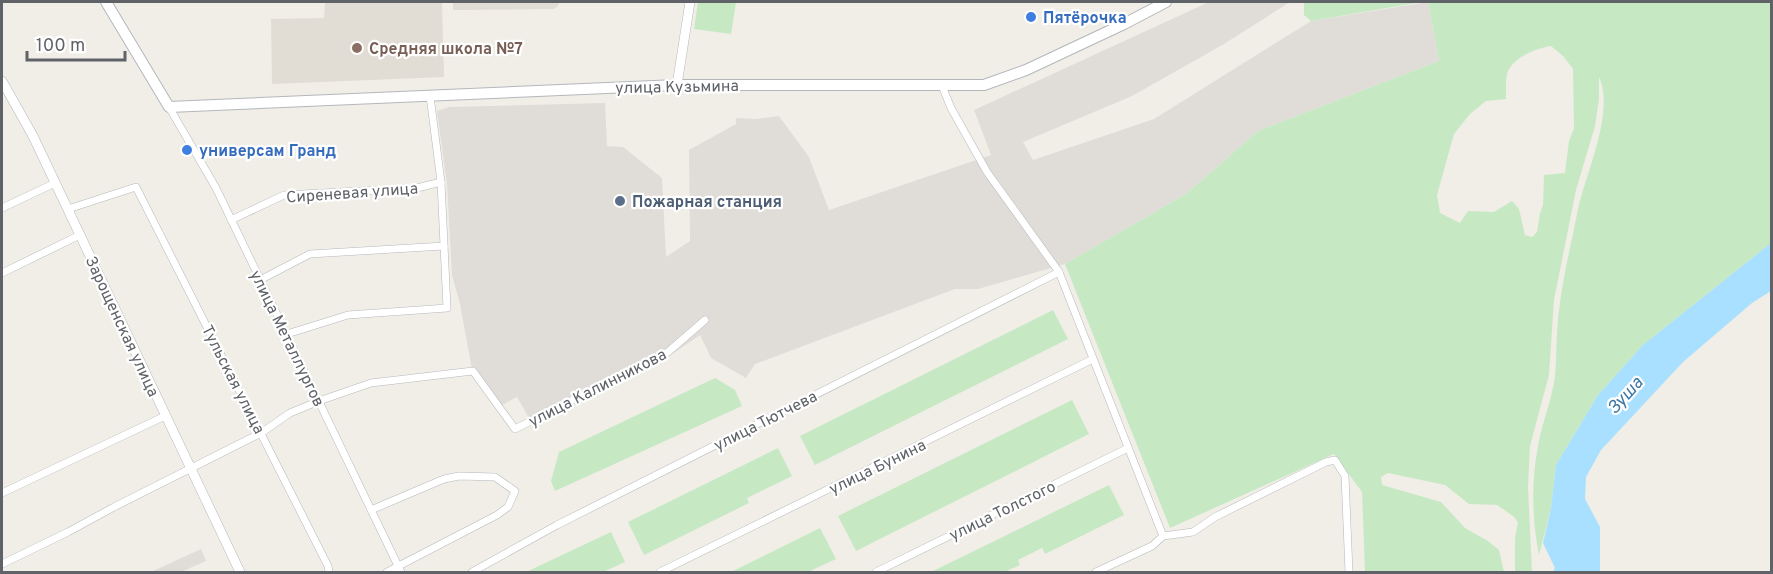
<svg xmlns="http://www.w3.org/2000/svg" width="1773" height="574" viewBox="0 0 1773 574" font-family="Overpass,sans-serif">
<style>
.industrial{fill:#e0ddd9}
.education{fill:#e1ddd5}
.green{fill:#c6e9c4;fill-rule:evenodd}
.water{fill:#a9e0ff}
.lines{fill:none;stroke-linecap:round;stroke-linejoin:round}
.minor-casing{stroke:#b5b8bc;stroke-width:8}
.tertiary-casing{stroke:#b5b8bc;stroke-width:10}
.secondary-casing{stroke:#b3b7bc;stroke-width:12}
.minor{stroke:#fff;stroke-width:7}
.tertiary{stroke:#fff;stroke-width:9}
.secondary{stroke:#fff;stroke-width:10}
.shop-dot{fill:#3f7fe0;stroke:#fff;stroke-width:2}
.education-dot{fill:#8d6e63;stroke:#fff;stroke-width:2}
.service-dot{fill:#5c6f8a;stroke:#fff;stroke-width:2}
.labels{text-anchor:middle;stroke-width:4.5;stroke-linejoin:round;paint-order:stroke}
.shop-label{font-size:16px;font-weight:bold;fill:#366cbe;stroke:#fff;text-anchor:start}
.education-label{font-size:16px;font-weight:bold;fill:#785e54;stroke:#fff;text-anchor:start}
.street-label{font-size:16px;fill:#5f6368;stroke:#fff}
.service-label{font-size:16px;font-weight:bold;fill:#4e5e75;stroke:#fff;text-anchor:start}
.water-label{font-size:18px;font-style:italic;fill:#3c76a3;stroke:#fff}
</style>
<rect width="100%" height="100%" fill="#f1eee7"/>
<g class="industrial">
<path d="M1209,2h81l-66,42 -92,52 -109,46 10,18 121,-41 157,-98 117,-19 11,59 -181,70 -72,63 -121,70 -87,25h-23l-200,75 -9,14 -35,-20 -11,-23 -32,22 -135,68 -16,-28 -21,11 -23,-33 -13,-71 -8,-29 -5,-91 -10,-73 12,-4 156,-4 2,43 16,1 39,31 4,79 24,-16 -1,-91 47,-26v-6l19,1 24,-3 30,41 20,53 162,-55 -17,-45z"/>
<path d="M201,549l5,12 -25,11h-30z"/>
</g>
<g class="education">
<path d="M325,2h117l2,75 -172,7 -1,-65 53,-1z"/>
<path d="M453,2h106l-1,4 -4,3 -94,1h-7z"/>
</g>
<g class="green">
<path d="M698,2h38l-5,32 -37,-5z"/>
<path d="M1304,2h118l-111,19 -7,-6z"/>
<path d="M1428,2h343v241l-128,102 -45,50 -42,70 -5,43 -12,47c-7,-34 -8,-74 -1,-109 4,-23 14,-47 17,-70 2,-25 1,-49 5,-73 4,-31 12,-63 18,-94 8,-36 37,-98 21,-132v22l-4,27 -19,64 -22,110 -5,75 -19,71 -2,41 4,85h-17v-34l3,-16 -5,-6 -16,-11 -28,-1 -24,-19 -57,-12 -7,4 1,8 59,17 24,26 23,13 11,9 5,22h-139l-3,-80 -28,-38 -164,74 -105,-264 121,-70 72,-63 181,-70zM1551,46l12,10 10,13 1,59 -5,13 -4,32 -21,2 -1,30 -3,8 -3,19 -5,5 -7,-2 -6,-26 -7,-8 -18,11 -26,-1 -8,12 -20,-10 -3,-18 17,-61 16,-20 16,-13 20,-2c0,-9 -1,-23 3,-30 8,-13 28,-21 42,-23z"/>
<path d="M1053,310l15,29 -253,126 -15,-29z"/>
<path d="M715,378l20,12 7,16 -187,85 -4,-10 8,-29z"/>
<path d="M1072,400l17,34 -233,117 -18,-35z"/>
<path d="M778,448l14,28 -45,22 2,5 -105,52 -16,-33z"/>
<path d="M1109,485l15,30 -79,39 -3,-6 -24,12 2,5 -16,7h-73z"/>
<path d="M820,528l16,31 -28,13h-77z"/>
<path d="M611,532l14,30 -22,10h-77z"/>
</g>
<path class="water" d="M1771,243v48l-19,12 -69,59 -82,88 -15,27 -1,22 15,28v45h-47l2,-4 -12,-25 8,-35 5,-43 42,-70 45,-50z"/>
<g class="lines">
<g class="minor-casing">
<g id="minor">
<path d="M942,86l9,22 36,64 72,100 104,264"/>
<path d="M169,107l47,81 185,384"/>
<path d="M2,208l53,-25"/>
<path d="M68,209l68,-22 192,379 1,6"/>
<path d="M231,220l53,-25 133,-7 24,-6"/>
<path d="M2,273l78,-38"/>
<path d="M260,280l50,-26 134,-8"/>
<path d="M287,334l61,-19 99,-7 -6,-126 -11,-86"/>
<path d="M2,493l163,-77"/>
<path d="M371,510l73,-31 15,-3 36,1 20,14 -7,16 -11,8 -110,57"/>
<path d="M1163,536l30,-4 22,-15 111,-55 9,-2 10,16 4,96"/>
<path d="M2,564l66,-32 46,-25 147,-74 29,-20 29,-12 52,-18 102,-12 42,58 153,-77 37,-32"/>
<path d="M472,572l85,-47 502,-253"/>
<path d="M660,572l433,-213"/>
<path d="M876,572l252,-124"/>
<path d="M1096,572l56,-26 11,-10"/>
</g>
</g>
<g class="tertiary-casing">
<g id="tertiary">
<path d="M2,81l31,55 207,436"/>
<path d="M677,85l13,-83"/>
</g>
</g>
<g class="secondary-casing">
<path id="secondary" d="M106,2l63,105 508,-22h307l42,-15 98,-46 42,-22"/>
</g>
<use href="#minor" class="minor"/>
<use href="#tertiary" class="tertiary"/>
<use href="#secondary" class="secondary"/>
</g>
<g class="shop-dot">
<circle cx="1031" cy="17" r="6"/>
<circle cx="187" cy="150" r="6"/>
</g>
<circle class="education-dot" cx="357" cy="48" r="6"/>
<circle class="service-dot" cx="620" cy="201" r="6"/>
<g class="labels">
<g class="shop-label">
<text x="1043" y="23">Пятёрочка</text>
<text x="199" y="156">универсам Гранд</text>
</g>
<g class="education-label">
<text x="369" y="54">Средняя школа №7</text>
</g>
<g class="street-label">
<text transform="translate(677 86) rotate(-1)" y="6">улица Кузьмина</text>
<text transform="translate(352 192) rotate(-4)" y="6">Сиреневая улица</text>
<text transform="translate(123 326) rotate(65)" y="6">Зарощенская улица</text>
<text transform="translate(288 338) rotate(64)" y="6">улица Металлургов</text>
<text transform="translate(234 379) rotate(63)" y="6">Тульская улица</text>
<text transform="translate(597 387) rotate(-27)" y="6">улица Калинникова</text>
<text transform="translate(765 420) rotate(-27)" y="6">улица Тютчева</text>
<text transform="translate(877 466) rotate(-26)" y="6">улица Бунина</text>
<text transform="translate(1002 510) rotate(-26)" y="6">улица Толстого</text>
</g>
<g class="service-label">
<text x="632" y="207">Пожарная станция</text>
</g>
<g class="water-label">
<text transform="translate(1625 395) rotate(-48)" y="6">Зуша</text>
</g>
</g>
<rect width="1773" height="574" fill="none" stroke="#5f6368" stroke-width="6"/>
<path d="M27 51v9h98v-9" fill="none" stroke="#5f6368" stroke-width="3"/>
<text x="36" y="51" font-size="18" fill="#5f6368" stroke="#ffffff" stroke-width="4.5" paint-order="stroke">100 m</text>
</svg>
